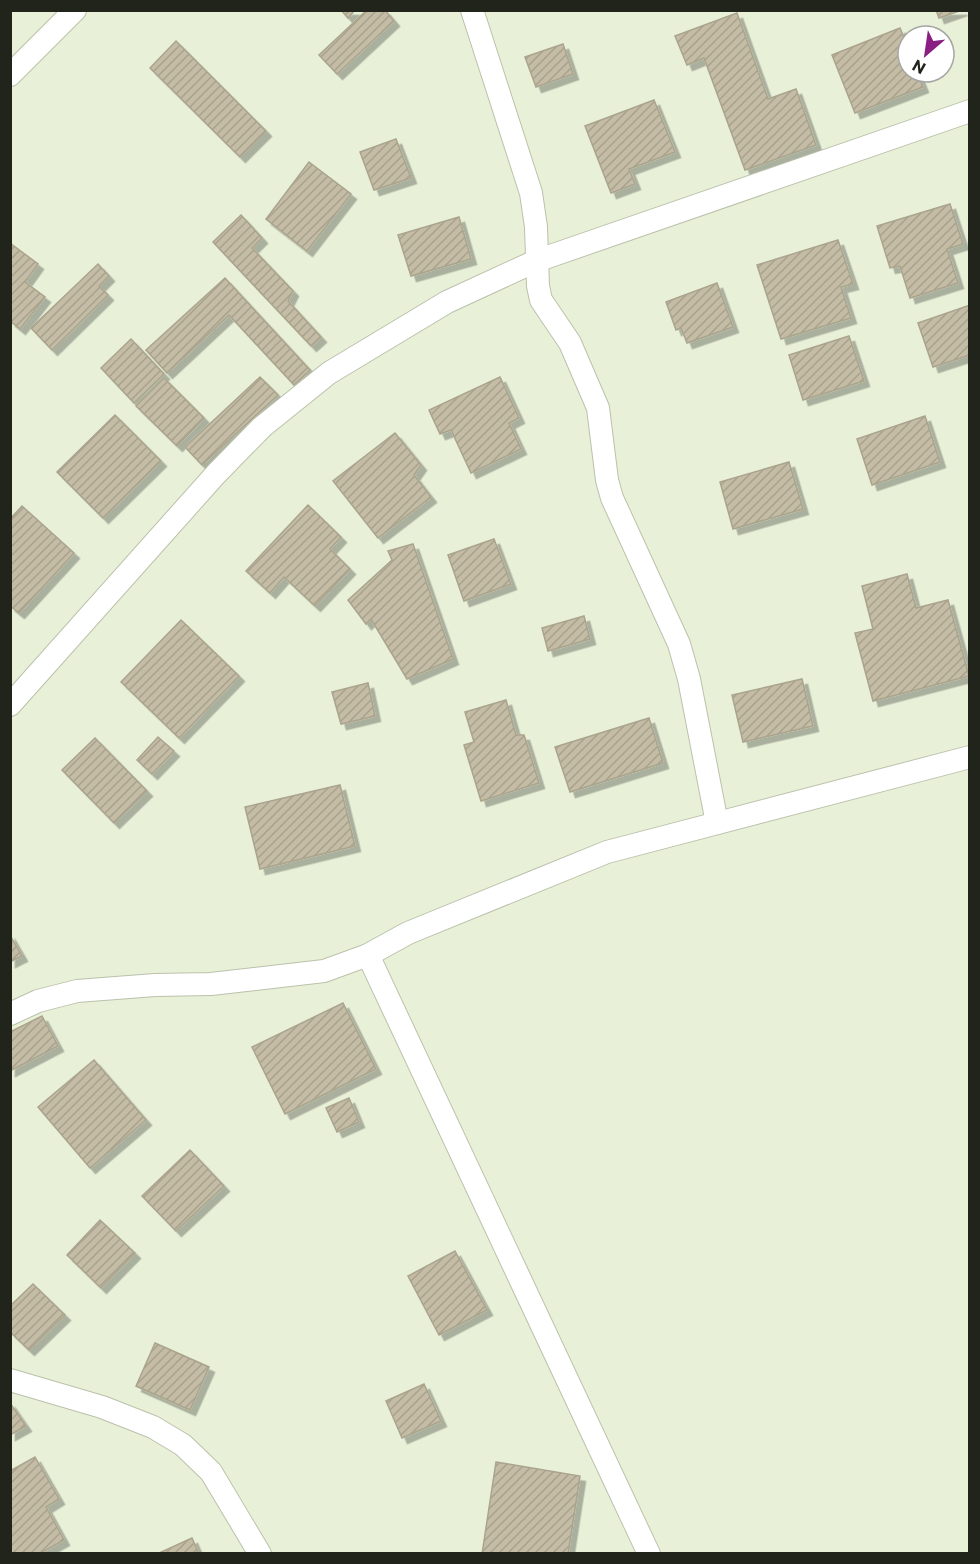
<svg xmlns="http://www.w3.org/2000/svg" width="980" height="1564" viewBox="0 0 980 1564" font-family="Commissioner,sans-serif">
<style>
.building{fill:url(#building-hatch);stroke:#aba48d;stroke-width:1.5;filter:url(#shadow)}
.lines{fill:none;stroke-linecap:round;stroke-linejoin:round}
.street-casing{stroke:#bac2ab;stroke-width:24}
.street{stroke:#fff;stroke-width:22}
</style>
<defs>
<pattern id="building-hatch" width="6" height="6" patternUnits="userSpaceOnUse" patternTransform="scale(1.5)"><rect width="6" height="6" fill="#c4bca5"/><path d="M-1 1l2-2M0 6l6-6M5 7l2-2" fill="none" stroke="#a8a18d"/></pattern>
<filter id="shadow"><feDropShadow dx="5.5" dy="5.5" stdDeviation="0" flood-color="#0004"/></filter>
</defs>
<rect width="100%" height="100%" fill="#e8f0d8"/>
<g class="building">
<path d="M341,10h14l-7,8z"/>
<path d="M367,10h18l9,11 -57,53 -18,-19z"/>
<path d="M936,10h26l-23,8z"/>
<path d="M737,13l31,86 28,-10 20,56 -71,25 -41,-112 -17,7 -12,-29z"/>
<path d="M900,28l8,20v24h9l6,15 -68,26 -23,-58z"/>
<path d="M176,41l90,90 -26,26 -90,-89z"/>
<path d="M563,44l10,30 -37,13 -11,-30z"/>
<path d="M654,100l21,52 -46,17 6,15 -24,9 -26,-67z"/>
<path d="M396,139l15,39 -37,12 -14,-38z"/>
<path d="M309,162l42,32 -44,57 -41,-32z"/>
<path d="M950,204l13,40 -16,5 11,34 -48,15 -10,-32 -10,2 -13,-42z"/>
<path d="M241,215l21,23 -10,10 41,43 -5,10 33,36 -10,9 -98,-104z"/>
<path d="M459,217l12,42 -60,17 -13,-41z"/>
<path d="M838,240l15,44 -12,3 10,31 -70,21 -24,-74z"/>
<path d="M10,243l28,21 -13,18 20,15 -25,32 -10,-8z"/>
<path d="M98,264l11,12 -10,10 9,9 -56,55 -21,-22z"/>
<path d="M225,278l85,92 -16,15 -65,-70 -62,58 -21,-23z"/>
<path d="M717,283l16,44 -46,16 -6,-15 -5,2 -10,-28z"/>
<path d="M970,305v50l-37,12 -15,-44z"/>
<path d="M849,336l15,45 -61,19 -14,-45z"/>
<path d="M131,339l33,35 -30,29 -33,-35z"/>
<path d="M260,377l18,18 -76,70 -17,-18z"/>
<path d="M500,377l19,41 -10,5 12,26 -50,24 -20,-43 -11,4 -11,-24z"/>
<path d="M164,378l40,40 -27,28 -41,-40z"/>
<path d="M115,415l46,46 -58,57 -46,-46z"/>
<path d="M925,416l15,46 -68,23 -15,-46z"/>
<path d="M395,433l26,32 -7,10 17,22 -53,41 -45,-57z"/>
<path d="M789,462l14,47 -70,20 -13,-47z"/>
<path d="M308,505l33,32 -11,12 20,20 -35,37 -31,-29 -14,16 -24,-22z"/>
<path d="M22,506l52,47 -55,60 -9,-7v-87z"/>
<path d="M494,539l17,45 -47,17 -16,-46z"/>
<path d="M413,544l40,115 -46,20 -36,-60 -5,5 -18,-24 44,-40 -4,-9z"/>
<path d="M907,574l9,34 32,-8 21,76 -96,25 -18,-68 18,-4 -11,-43z"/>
<path d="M584,616l6,23 -42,12 -6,-23z"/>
<path d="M181,620l58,56 -60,62 -58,-56z"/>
<path d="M802,679l11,47 -70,16 -11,-47z"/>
<path d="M368,683l7,33 -34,8 -9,-32z"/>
<path d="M506,700l10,35h8l15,48 -58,18 -17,-56 10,-3 -9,-30z"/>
<path d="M649,718l14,45 -93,29 -15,-45z"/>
<path d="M158,737l16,14 -22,23 -15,-14z"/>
<path d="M95,738l52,53 -33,32 -52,-53z"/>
<path d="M340,785l15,61 -95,23 -15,-62z"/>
<path d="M10,935l12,21 -12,6z"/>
<path d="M343,1003l33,66 -91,45 -33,-67z"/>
<path d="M42,1016l16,30 -48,25v-39z"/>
<path d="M94,1060l52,60 -56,48 -52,-61z"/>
<path d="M349,1098l10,24 -22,10 -11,-24z"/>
<path d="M190,1150l34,36 -48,45 -34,-35z"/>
<path d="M100,1220l35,33 -34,35 -34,-33z"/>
<path d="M455,1251l32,59 -48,25 -31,-59z"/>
<path d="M33,1284l32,31 -36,35 -19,-18v-26z"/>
<path d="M155,1343l54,24 -19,43 -54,-24z"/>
<path d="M424,1384l17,37 -39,17 -16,-37z"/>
<path d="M10,1403l16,23 -16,9z"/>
<path d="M35,1457l24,42 -13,8 18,33 -25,14h-29v-83z"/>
<path d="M496,1462l84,14 -12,78h-86z"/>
<path d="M192,1538l7,16h-42z"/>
</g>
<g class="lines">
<g class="street-casing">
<g id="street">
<path d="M472,10l59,183 5,34 2,59 3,14 29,43 28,65 9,72 5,18 67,146 10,35 28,144"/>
<path d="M10,75l65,-65"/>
<path d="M10,705l206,-231 46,-47 67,-54 118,-71 89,-41 434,-150"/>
<path d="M368,955l281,599"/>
<path d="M10,1014l28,-13 39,-10 78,-6 56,-1 113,-13 44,-16 40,-22 199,-81 363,-95"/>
<path d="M10,1380l92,27 51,20 30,18 28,27 49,82"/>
</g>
</g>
<use href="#street" class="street"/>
</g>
<rect width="980" height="1564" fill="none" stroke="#21241b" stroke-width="24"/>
<g transform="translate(926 54) rotate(209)"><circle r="28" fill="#ffffff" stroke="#a6a7a4" stroke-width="1.5"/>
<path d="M0-4.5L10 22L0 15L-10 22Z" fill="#8a1e82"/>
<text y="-9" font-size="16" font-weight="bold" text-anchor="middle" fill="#21241b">N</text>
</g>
</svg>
